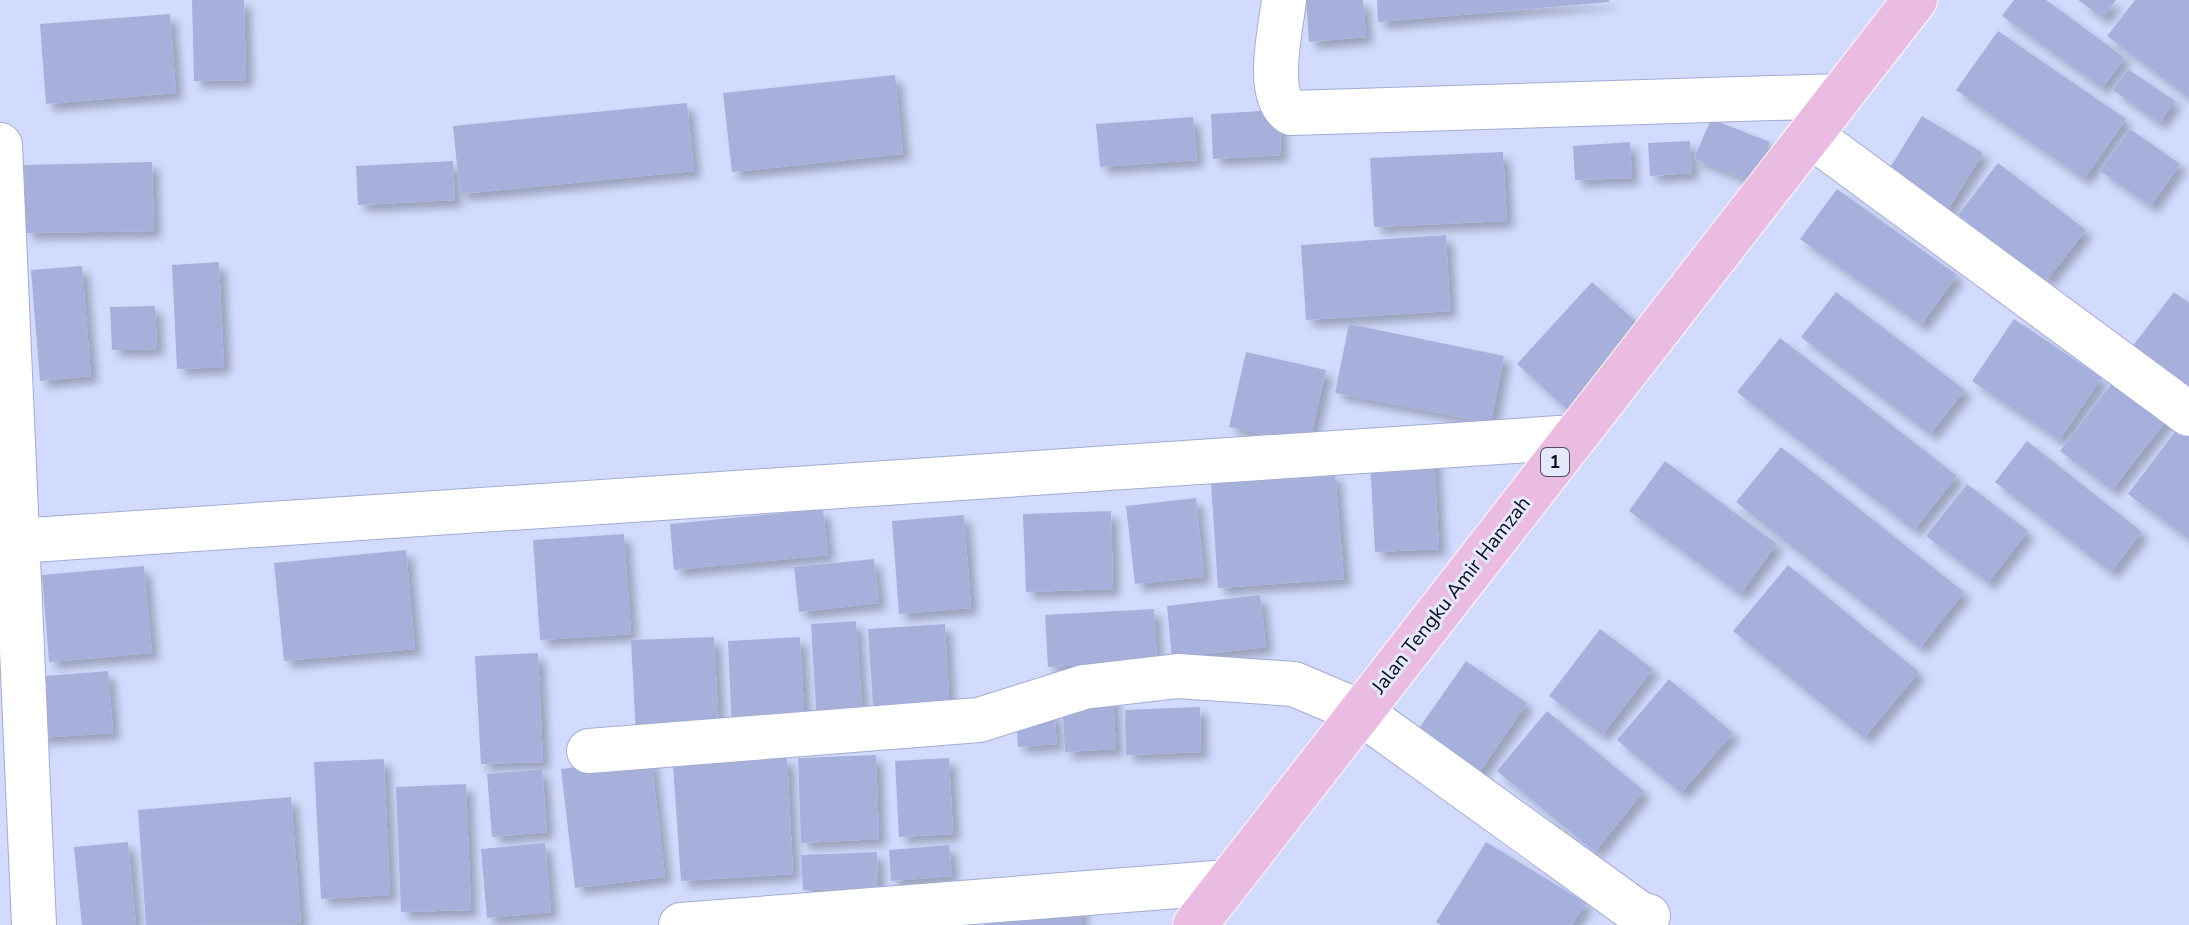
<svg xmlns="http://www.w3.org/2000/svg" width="2189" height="925" font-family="'Nunito Sans',sans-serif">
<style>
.building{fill:#a6b0db;filter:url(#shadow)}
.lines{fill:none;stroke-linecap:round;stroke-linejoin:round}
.minor-casing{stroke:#a2abd6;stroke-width:46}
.major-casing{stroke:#fff;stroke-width:46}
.minor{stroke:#fff;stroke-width:44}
.major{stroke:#ebbce2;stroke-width:44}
.labels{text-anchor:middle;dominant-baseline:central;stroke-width:6;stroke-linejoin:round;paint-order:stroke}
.shield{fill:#e4e9fb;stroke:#4b4e5e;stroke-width:2}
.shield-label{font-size:18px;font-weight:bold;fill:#090b1a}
.street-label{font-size:20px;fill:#090b1a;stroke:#e4e9fb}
</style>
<defs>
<filter id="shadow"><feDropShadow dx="7" dy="7" stdDeviation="4" flood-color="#0004"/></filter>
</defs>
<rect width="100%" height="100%" fill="#d2dbfe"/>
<path class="building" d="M 192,0 L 244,0 L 246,80 L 194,81 Z
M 1306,0 L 1363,0 L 1366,37 L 1309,42 Z
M 1377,0 L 1609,0 L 1609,2 L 1378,22 Z
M 2014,0 L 2046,0 L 2125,58 L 2102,88 L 2002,16 Z
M 2078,0 L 2116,0 L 2103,18 Z
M 2135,0 L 2189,0 L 2189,98 L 2107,36 Z
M 170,14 L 176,93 L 46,104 L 40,24 Z
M 1998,31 L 2126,119 L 2084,179 L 1956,90 Z
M 2128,69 L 2175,101 L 2159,123 L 2113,90 Z
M 895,75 L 903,154 L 732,172 L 723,93 Z
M 687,103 L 694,171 L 460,194 L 453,126 Z
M 1279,110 L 1281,155 L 1213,159 L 1211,114 Z
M 1922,116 L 1983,153 L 1947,211 L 1886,174 Z
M 1193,117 L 1197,160 L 1100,167 L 1096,124 Z
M 1711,119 L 1770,142 L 1755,182 L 1694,159 Z
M 2130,129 L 2180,164 L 2151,206 L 2100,171 Z
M 1690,141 L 1692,173 L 1650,176 L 1648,143 Z
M 1630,142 L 1632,178 L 1575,180 L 1573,146 Z
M 1503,152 L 1507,221 L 1374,227 L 1370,158 Z
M 453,161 L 455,200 L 358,205 L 356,166 Z
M 152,162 L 154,231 L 26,233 L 24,165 Z
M 1998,163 L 2086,230 L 2046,281 L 1958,215 Z
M 1837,189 L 1957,275 L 1921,325 L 1800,239 Z
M 1446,235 L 1450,311 L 1306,320 L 1301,245 Z
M 219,262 L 224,367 L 177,369 L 172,265 Z
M 82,266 L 91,376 L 40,381 L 31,270 Z
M 1592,282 L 1644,329 L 1569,411 L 1517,364 Z
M 1836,292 L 1965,390 L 1930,434 L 1801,337 Z
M 2174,292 L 2189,303 L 2189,389 L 2132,347 Z
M 155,306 L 157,349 L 112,350 L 110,307 Z
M 2014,319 L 2102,378 L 2059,440 L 1972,381 Z
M 1349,324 L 1504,356 L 1491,423 L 1335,393 Z
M 1780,338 L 1957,476 L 1914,530 L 1737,392 Z
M 1246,352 L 1326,370 L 1309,445 L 1229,427 Z
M 2120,373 L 2173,412 L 2112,490 L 2060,451 Z
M 2180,425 L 2189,432 L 2189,539 L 2128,494 Z
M 2027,441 L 2142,532 L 2111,572 L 1995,482 Z
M 1781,447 L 1964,592 L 1920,648 L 1736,502 Z
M 1434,455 L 1439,549 L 1375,552 L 1370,459 Z
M 1665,461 L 1777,544 L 1740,594 L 1629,511 Z
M 1335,473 L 1344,579 L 1218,588 L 1211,483 Z
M 1967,484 L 2028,531 L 1988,583 L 1926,536 Z
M 1196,498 L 1204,577 L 1135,584 L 1126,506 Z
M 823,509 L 828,555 L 674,570 L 670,524 Z
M 1111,511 L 1113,589 L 1026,592 L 1023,514 Z
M 964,515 L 971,608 L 899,614 L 892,521 Z
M 624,534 L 631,634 L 540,640 L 533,540 Z
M 406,550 L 415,649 L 284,661 L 274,563 Z
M 874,559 L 879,603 L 799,612 L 794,567 Z
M 1788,565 L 1919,672 L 1864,738 L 1733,631 Z
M 144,566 L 152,653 L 49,662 L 42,575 Z
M 1260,595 L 1266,647 L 1172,658 L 1167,606 Z
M 1154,609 L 1157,661 L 1048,667 L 1045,615 Z
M 856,621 L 863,722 L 817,725 L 811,624 Z
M 945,624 L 950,717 L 874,721 L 868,629 Z
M 1600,629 L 1653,669 L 1602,735 L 1549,696 Z
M 714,637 L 719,731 L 636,735 L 631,640 Z
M 800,637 L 805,727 L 732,731 L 728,641 Z
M 538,653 L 543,762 L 481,764 L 475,656 Z
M 1466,661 L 1527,703 L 1476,777 L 1415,734 Z
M 108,671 L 113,733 L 38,738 L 33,677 Z
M 1669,679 L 1733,733 L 1681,793 L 1617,740 Z
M 1113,695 L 1116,749 L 1065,752 L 1062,699 Z
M 1200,707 L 1201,752 L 1126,755 L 1125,710 Z
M 1054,711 L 1057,744 L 1018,747 L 1016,714 Z
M 1547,711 L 1644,791 L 1595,852 L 1497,771 Z
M 876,755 L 879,839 L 801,843 L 798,758 Z
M 787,757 L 793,874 L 681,881 L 673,765 Z
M 651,758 L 665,877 L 575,888 L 561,769 Z
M 949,758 L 953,834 L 899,837 L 895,761 Z
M 384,759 L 390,895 L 321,899 L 314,762 Z
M 542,769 L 547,832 L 492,837 L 487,774 Z
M 466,784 L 471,910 L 401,912 L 396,787 Z
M 291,797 L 301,924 L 146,925 L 138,810 Z
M 128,842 L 136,925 L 82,925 L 74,847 Z
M 1486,842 L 1586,903 L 1572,925 L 1441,925 L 1436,922 Z
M 545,843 L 551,912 L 487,918 L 481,849 Z
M 949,845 L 952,876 L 891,881 L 889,850 Z
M 877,852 L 878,888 L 803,890 L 801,855 Z
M 1080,898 L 1082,925 L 984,925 L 983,905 Z"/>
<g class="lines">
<defs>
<path id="minor" d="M 1284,0 C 1281,29 1264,95 1291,113 L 1840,96
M 1810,135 L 2189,414
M 0,145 L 34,925
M 17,541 L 1574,437
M 589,751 L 979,720 L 1084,687 L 1178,676 L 1294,684 L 1360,712 L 1640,914 L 1648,916
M 681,925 L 1228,882"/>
<path id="major" d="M 1195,925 L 1915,0"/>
</defs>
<use href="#minor" class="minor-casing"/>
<use href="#major" class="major-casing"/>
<use href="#minor" class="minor"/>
<use href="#major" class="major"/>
</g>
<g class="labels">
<rect class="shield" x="1541" y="448" width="28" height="28" rx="6"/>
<g class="shield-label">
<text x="1555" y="462">1</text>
</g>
<g class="street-label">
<text transform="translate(1451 595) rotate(-52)">Jalan Tengku Amir Hamzah</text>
</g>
</g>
</svg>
